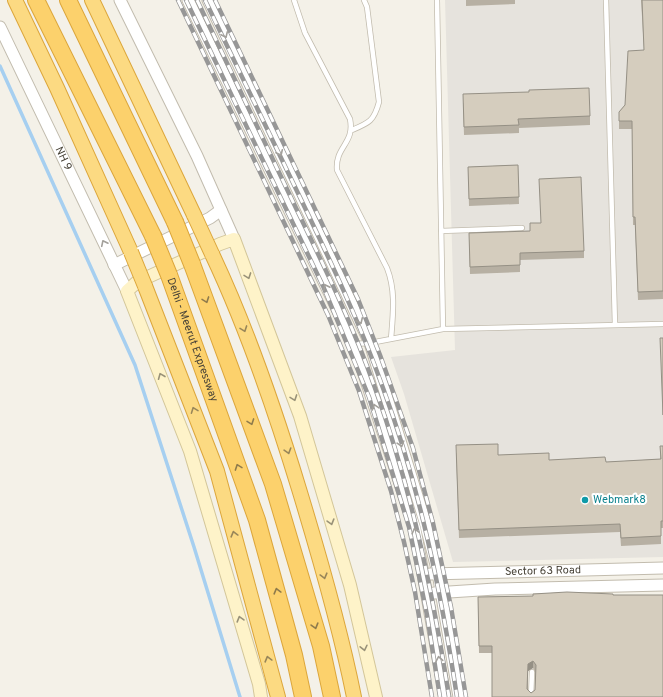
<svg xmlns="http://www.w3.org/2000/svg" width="663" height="697" font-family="Overpass,sans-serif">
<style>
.industrial{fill:#e6e3dd}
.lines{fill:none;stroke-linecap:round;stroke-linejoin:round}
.stream{stroke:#a6cff0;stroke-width:3.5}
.service-casing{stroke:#c2bcae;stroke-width:6}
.tertiary-casing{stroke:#c2bcae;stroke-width:13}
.secondary-casing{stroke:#d3c699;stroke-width:14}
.trunk-casing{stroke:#dca63b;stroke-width:16}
.motorway-casing{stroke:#dca63b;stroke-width:18}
.service{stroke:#fff;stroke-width:4.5}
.tertiary{stroke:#fff;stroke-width:11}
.secondary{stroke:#fef3c9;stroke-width:12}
.trunk{stroke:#fcda82;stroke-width:14}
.motorway{stroke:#fcd16c;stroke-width:16}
.rail-casing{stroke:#979797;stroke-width:4.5}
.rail{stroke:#fff;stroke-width:3;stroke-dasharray:9;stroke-linecap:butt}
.trunk-bridge-casing{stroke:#dca63b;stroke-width:16;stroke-linecap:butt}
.motorway-bridge-casing{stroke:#dca63b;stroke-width:18;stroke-linecap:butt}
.trunk-bridge{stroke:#fcda82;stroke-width:14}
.motorway-bridge{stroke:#fcd16c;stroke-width:16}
.wall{fill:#b7b0a3;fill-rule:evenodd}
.shaded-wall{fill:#959085}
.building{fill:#d5cdbe;stroke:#959085;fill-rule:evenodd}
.oneway{stroke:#a3a09b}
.oneway2{stroke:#999279}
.oneway3{stroke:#8f7b4c}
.oneway4{stroke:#988659}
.culture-dot{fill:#0f9aa8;stroke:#fff;stroke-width:1.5}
.labels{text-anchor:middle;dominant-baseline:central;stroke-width:4;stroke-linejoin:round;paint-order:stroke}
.street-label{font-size:11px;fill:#474237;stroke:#fff}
.culture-label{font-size:11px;fill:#0d838f;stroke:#fff;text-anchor:start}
</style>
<rect width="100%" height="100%" fill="#f4f1e8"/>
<path class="industrial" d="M 445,0 L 663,0 L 663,557 L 453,562 L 404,394 L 391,357 L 455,350 Z"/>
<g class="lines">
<path class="stream" d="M 0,66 L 135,365 L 194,547 L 240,697"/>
<defs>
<path id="service" d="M 294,0 L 305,33 L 350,119 C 355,144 335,146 337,170 L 387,268 C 396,291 393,314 391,339
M 437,0 L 443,329
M 606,0 L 615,325
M 352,130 C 369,123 374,121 379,102 L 367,7 L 364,0
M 441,231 L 522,228
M 354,344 L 370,343 L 443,329 L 663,324
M 531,697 L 532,672"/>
<g id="tertiary">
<path d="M 120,0 L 197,156 L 234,239"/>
<path d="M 188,0 L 354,344 L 415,529 L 445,697"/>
<path d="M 208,0 L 370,343 L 425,522 L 438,573 L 459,697"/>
<path id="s1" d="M 0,27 L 127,291"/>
<path d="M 114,265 L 210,218 L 221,210"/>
<path id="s2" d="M 430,574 L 663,568"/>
<path d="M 434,593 L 495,589 L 663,585"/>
</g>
<path id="secondary" d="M 261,697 L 259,684 L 190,451 L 127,291 L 137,282 L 220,244 L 234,239 L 300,416 L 350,585 L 376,697"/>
<path id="trunk" d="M 15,0 L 57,88 L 131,252
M 92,0 L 194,215
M 212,254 C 248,330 275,410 299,489 C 320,558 340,627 354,697
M 145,286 L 217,471 L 278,697"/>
<g id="motorway">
<path d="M 36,0 L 153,236"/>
<path d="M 68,0 L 175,222"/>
<path d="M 192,264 L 273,484 L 321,646 L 332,697"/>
<path id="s3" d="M 169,275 L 257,520 L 294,655 L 303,697"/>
</g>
</defs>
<use href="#service" class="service-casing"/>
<use href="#tertiary" class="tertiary-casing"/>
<use href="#secondary" class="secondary-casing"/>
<use href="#trunk" class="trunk-casing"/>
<use href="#motorway" class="motorway-casing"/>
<use href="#service" class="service"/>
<use href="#tertiary" class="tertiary"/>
<use href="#secondary" class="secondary"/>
<use href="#trunk" class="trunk"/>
<use href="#motorway" class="motorway"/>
<defs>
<path id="rail" d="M 178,0 L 328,315 L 359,391 L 391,491 L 404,542 L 415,592 L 432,697
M 186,0 L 323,286 L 369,397 L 409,527 L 427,615 L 440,697
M 197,0 C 230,69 262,137 295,206 C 324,266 353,325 375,388 C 412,491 432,589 449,697
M 205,0 C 235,63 266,126 296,189 C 327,254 359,320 383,388 C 420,488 441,592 457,697
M 215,0 L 358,299 L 380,355 L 413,448 L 433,523 L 451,607 L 466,697"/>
</defs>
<use href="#rail" class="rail-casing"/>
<use href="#rail" class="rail"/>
<defs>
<path id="trunk-bridge" d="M 194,215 L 212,254
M 131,252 L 145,286"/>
<path id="motorway-bridge" d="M 175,222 L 192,264
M 153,236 L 169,275"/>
</defs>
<use href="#trunk-bridge" class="trunk-bridge-casing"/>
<use href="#motorway-bridge" class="motorway-bridge-casing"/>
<use href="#trunk-bridge" class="trunk-bridge"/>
<use href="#motorway-bridge" class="motorway-bridge"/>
</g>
<path class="wall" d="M 466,0 L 515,0 L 515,4 L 466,6 Z
M 641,0 L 663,0 L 663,299 L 638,300 L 635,225 L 633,225 L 632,129 L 619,129 L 619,112 L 625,105 L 644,50 Z
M 463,103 L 590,116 L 590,125 L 519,128 L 519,133 L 464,135 Z
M 518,165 L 519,204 L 469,206 L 468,167 Z
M 530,231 L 584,251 L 584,258 L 520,260 L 520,272 L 470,274 L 469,240 Z
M 660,446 L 663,446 L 663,528 L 661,528 L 661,544 L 621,546 L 620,532 L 459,538 L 456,453 L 498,455 L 549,460 L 606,462 L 660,459 Z
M 613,595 L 663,697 L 492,697 L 492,653 L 479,653 L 478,597 ZM 533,668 L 535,672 L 535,690 L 531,693 L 528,690 L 528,671 Z"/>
<path class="shaded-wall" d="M 533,661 L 533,668 L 528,671 L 527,697 L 528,664 Z"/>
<path class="building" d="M 642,0 L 663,0 L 663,291 L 638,292 L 635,217 L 633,217 L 632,121 L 619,121 L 619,112 L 625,105 L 628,51 L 644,50 Z
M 589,88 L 590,116 L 518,119 L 519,125 L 464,127 L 463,94 L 529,92 L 529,90 Z
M 518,165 L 519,197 L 469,199 L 468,167 Z
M 581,177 L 584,251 L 520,253 L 520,265 L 470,267 L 469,233 L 530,231 L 530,223 L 541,223 L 539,179 Z
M 660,338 L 663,338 L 663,415 Z
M 498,444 L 498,455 L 549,453 L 549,460 L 605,457 L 606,462 L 661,459 L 660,446 L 663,446 L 663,521 L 661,521 L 661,536 L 621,538 L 620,524 L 459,530 L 456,445 Z
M 567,592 L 613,594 L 613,595 L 663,595 L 663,697 L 492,697 L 492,646 L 479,646 L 478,597 L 533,596 L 533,594 ZM 533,661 L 536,665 L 535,690 L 531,693 L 527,689 L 528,664 Z"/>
<defs><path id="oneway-chevron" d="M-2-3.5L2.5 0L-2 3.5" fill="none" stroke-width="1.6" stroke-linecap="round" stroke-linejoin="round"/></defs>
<g class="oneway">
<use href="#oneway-chevron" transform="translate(225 35) rotate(65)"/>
<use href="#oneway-chevron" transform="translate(280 153) rotate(65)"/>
<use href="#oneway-chevron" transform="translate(104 243) rotate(-116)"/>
<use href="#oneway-chevron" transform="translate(326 287) rotate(-116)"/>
<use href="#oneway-chevron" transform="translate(360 321) rotate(65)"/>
<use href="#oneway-chevron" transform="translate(375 407) rotate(-108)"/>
<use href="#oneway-chevron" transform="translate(401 444) rotate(73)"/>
<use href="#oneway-chevron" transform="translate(415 531) rotate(-104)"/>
<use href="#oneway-chevron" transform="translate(439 659) rotate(-100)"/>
</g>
<g class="oneway2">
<use href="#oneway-chevron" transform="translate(248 276) rotate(70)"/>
<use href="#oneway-chevron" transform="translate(161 376) rotate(-112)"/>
<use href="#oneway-chevron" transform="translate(294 398) rotate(70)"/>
<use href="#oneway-chevron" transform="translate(331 522) rotate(74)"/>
<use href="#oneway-chevron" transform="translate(240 619) rotate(-106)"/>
<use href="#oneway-chevron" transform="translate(364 648) rotate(77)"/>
</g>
<g class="oneway3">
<use href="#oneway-chevron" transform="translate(206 300) rotate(70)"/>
<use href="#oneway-chevron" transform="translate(251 422) rotate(70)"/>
<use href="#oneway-chevron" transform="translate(238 467) rotate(-110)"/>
<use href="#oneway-chevron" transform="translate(277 591) rotate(-105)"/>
<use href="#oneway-chevron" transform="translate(315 626) rotate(74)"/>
</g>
<g class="oneway4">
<use href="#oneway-chevron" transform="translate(244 329) rotate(70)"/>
<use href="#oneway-chevron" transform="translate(194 410) rotate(-111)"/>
<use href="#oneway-chevron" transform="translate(288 451) rotate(73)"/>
<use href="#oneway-chevron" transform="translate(234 534) rotate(-105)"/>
<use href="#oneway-chevron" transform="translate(324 576) rotate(75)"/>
<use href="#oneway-chevron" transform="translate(268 659) rotate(-105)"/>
</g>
<circle class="culture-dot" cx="585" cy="500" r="4"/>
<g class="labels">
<g class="street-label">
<text stroke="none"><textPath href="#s1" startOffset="146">NH 9</textPath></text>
<text stroke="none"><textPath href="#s3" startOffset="69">Delhi - Meerut Expressway</textPath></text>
<text stroke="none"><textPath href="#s2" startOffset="113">Sector 63 Road</textPath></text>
</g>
<g class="culture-label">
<text x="593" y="500">Webmark8</text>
</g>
</g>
</svg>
